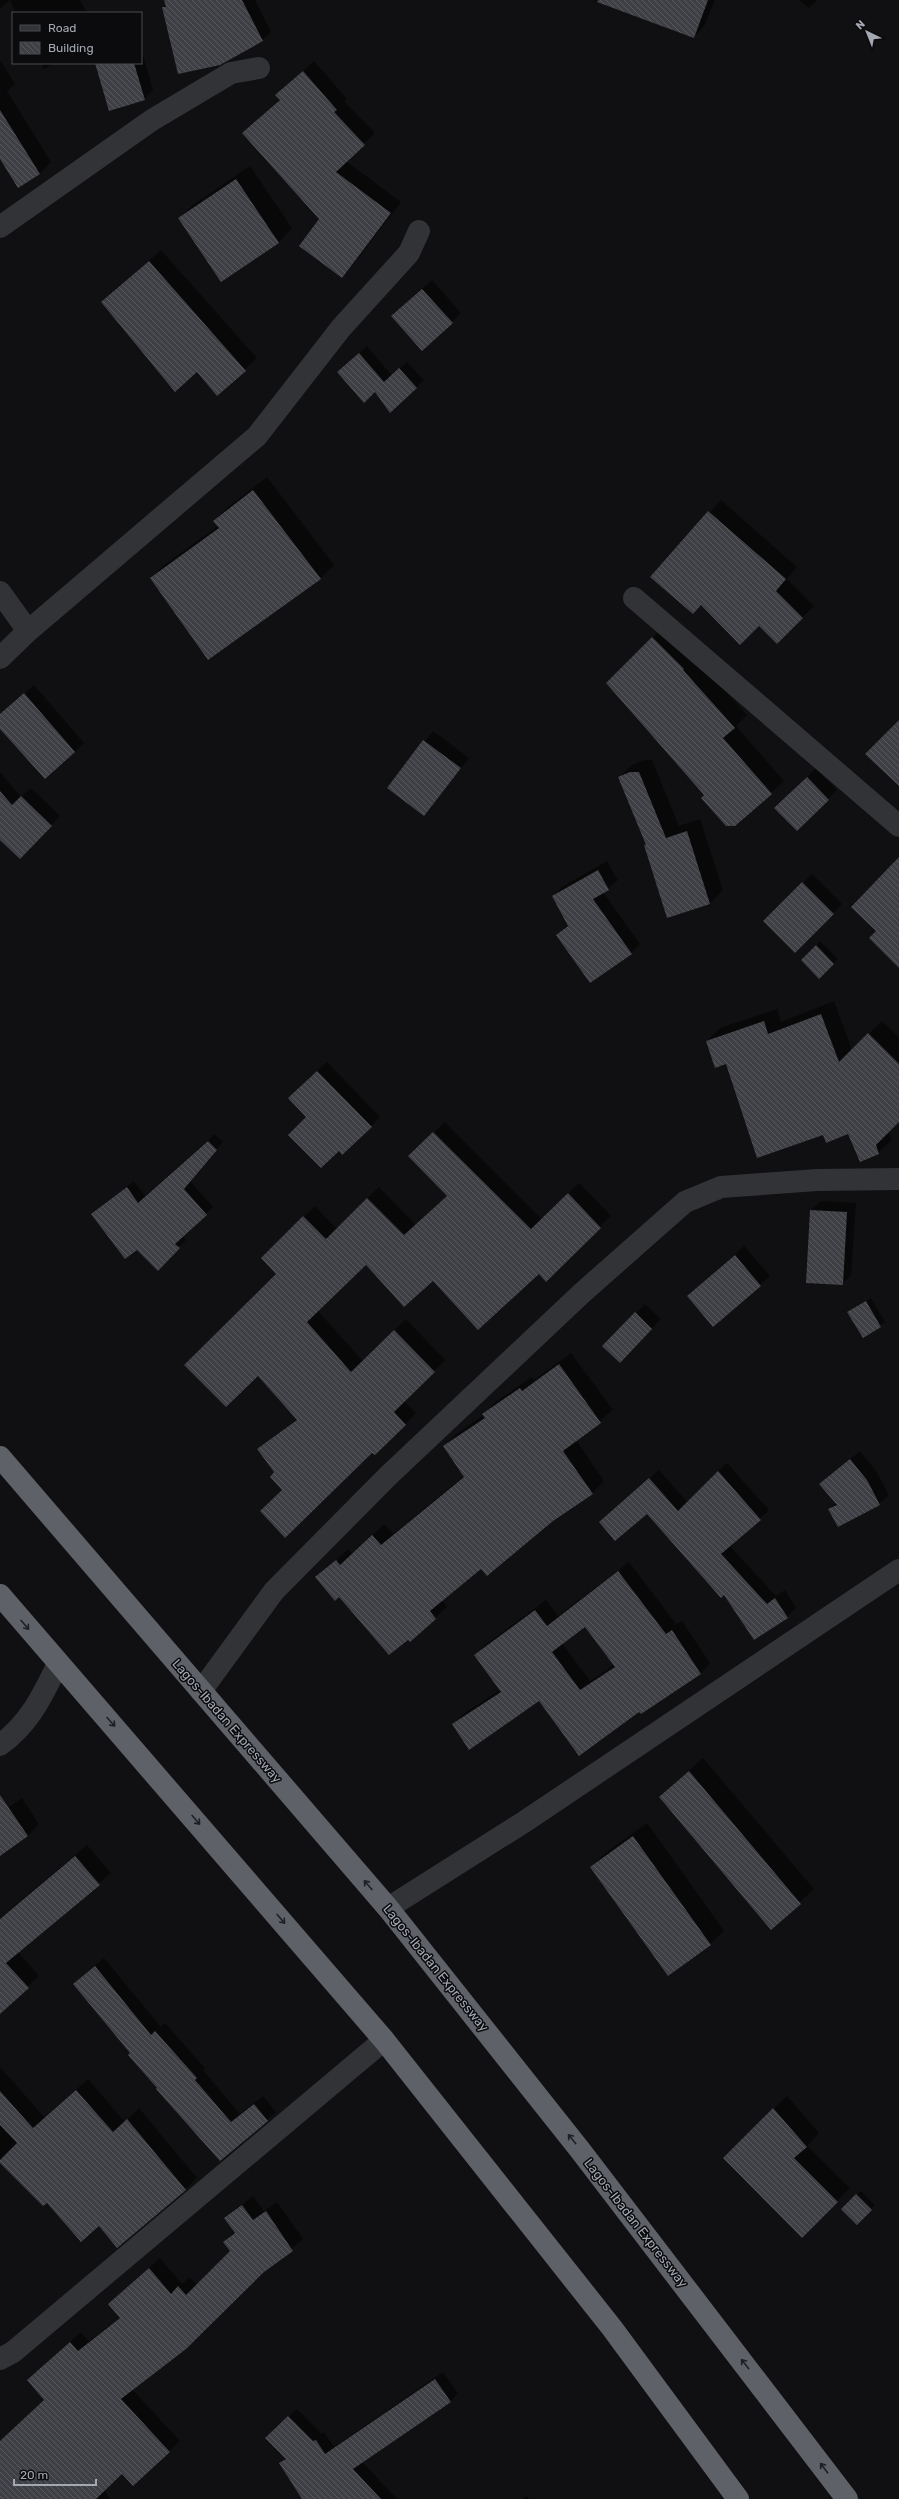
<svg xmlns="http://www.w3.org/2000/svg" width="899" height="2499" font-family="Rubik,sans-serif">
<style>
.shadow{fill:#0007;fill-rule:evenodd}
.building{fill:url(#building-back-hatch);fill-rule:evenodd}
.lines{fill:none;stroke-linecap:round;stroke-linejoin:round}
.minor{stroke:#323336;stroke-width:22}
.motorway{stroke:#5e6167;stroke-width:22}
.oneway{stroke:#202024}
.labels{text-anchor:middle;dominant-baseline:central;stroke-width:3;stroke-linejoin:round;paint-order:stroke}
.street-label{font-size:13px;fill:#a3a8b1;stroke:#0b0b0d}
</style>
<defs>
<pattern id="building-back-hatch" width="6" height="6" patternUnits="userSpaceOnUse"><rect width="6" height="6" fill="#3f4045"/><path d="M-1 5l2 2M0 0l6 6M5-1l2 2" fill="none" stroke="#58595d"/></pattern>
</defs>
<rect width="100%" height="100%" fill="#101012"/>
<path class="shadow" d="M 0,0 L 80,0 L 87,13 L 16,13 L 10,0 L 0,9 Z
M 165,0 L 255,0 L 271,32 L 262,40 L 163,8 L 166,5 Z
M 594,0 L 715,0 L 705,25 L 694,37 Z
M 799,0 L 817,0 L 809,8 Z
M 141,48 L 153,90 L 144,99 L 96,63 L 141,63 Z
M 0,60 L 15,84 L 7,91 L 51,162 L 40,173 L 0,158 Z
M 314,61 L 347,99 L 344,101 L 375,133 L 346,161 L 401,202 L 352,266 L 342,277 L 320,219 L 243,133 L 280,99 L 277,95 Z
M 41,63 L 55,63 L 44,69 Z
M 250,166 L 292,228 L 279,242 L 221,281 L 179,218 L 193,205 Z
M 161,250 L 257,358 L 217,394 L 197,371 L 114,291 Z
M 432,280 L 461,313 L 452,322 L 401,307 Z
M 367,346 L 392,376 L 407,362 L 424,380 L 391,412 L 375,391 L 346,365 Z
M 267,477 L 334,565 L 321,578 L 208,658 L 151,578 L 164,565 L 218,526 L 214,521 L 228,507 Z
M 721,500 L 797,567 L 787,579 L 814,606 L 777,643 L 759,624 L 702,604 L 652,577 Z
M 665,625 L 747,715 L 736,726 L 784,781 L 735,826 L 607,683 Z
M 34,685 L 84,743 L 75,752 L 0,727 L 0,715 Z
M 433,731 L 469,758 L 424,815 L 388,788 Z
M 644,760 L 652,760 L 679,826 L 700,819 L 723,890 L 710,903 L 668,916 L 645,846 L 646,844 L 619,778 L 632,765 Z
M 816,768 L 837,790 L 797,830 L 776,808 Z
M 0,772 L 21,797 L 31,788 L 60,816 L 20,858 L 0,839 Z
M 607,861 L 618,880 L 603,892 L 640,944 L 631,953 L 557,935 L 568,924 L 553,896 L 562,887 Z
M 812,874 L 842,904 L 795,951 L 765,921 Z
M 820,941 L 838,959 L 819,977 L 802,960 Z
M 834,1001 L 852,1050 L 882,1021 L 899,1038 L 899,1121 L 888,1131 L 892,1140 L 878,1153 L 849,1133 L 824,1134 L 727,1063 L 707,1041 L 720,1028 L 777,1009 L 781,1022 Z
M 327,1062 L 380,1117 L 371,1126 L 308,1117 L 298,1089 Z
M 445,1122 L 542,1219 L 579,1183 L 611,1216 L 546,1280 L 539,1272 L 433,1280 L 366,1263 L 317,1310 L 363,1361 L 406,1319 L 445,1360 L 404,1401 L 416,1413 L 375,1454 L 372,1452 L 283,1490 L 276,1473 L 259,1449 L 297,1419 L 278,1274 L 262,1258 L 315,1206 L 337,1229 L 379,1187 L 416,1225 L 448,1196 L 421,1145 Z
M 215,1134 L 223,1142 L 190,1181 L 213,1207 L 182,1236 L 186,1240 L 158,1269 L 137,1249 L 93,1214 L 134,1181 L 145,1196 Z
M 821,1201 L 856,1203 L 851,1275 L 842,1284 L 807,1282 L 811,1210 Z
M 744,1246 L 770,1276 L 713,1326 L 688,1296 Z
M 871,1298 L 885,1322 L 863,1336 L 849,1313 Z
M 645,1304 L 661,1319 L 620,1361 L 603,1346 Z
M 571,1353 L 613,1410 L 576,1440 L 604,1481 L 592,1493 L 481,1567 L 442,1600 L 447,1607 L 435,1618 L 339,1596 L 317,1578 L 348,1549 L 353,1554 L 384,1524 L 393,1534 L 464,1476 L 444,1446 L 456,1434 L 484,1415 L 495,1402 L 532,1377 L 534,1380 Z
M 860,1451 L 876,1471 L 889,1495 L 879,1504 L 830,1509 L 836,1503 L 821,1484 Z
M 727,1463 L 769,1510 L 730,1546 L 776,1596 L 785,1590 L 796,1608 L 787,1617 L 724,1593 L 647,1512 L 600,1522 L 659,1470 L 687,1502 Z
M 629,1562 L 676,1624 L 682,1621 L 710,1663 L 700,1674 L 639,1710 L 539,1700 L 453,1724 L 463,1714 L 500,1690 L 475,1656 L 485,1645 L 546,1600 L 558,1616 ZM 585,1626 L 614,1665 L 590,1681 L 562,1643 Z
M 703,1758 L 814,1889 L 771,1928 L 660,1797 Z
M 22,1798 L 39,1824 L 28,1836 L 0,1855 L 0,1813 Z
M 647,1823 L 724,1931 L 710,1944 L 591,1867 L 604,1854 Z
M 87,1845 L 111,1873 L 18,1952 L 39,1976 L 0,2012 L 0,1918 Z
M 104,1958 L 161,2027 L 165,2023 L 205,2068 L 203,2070 L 240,2114 L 263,2096 L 276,2112 L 220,2160 L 74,1984 Z
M 0,2067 L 45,2118 L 88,2079 L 125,2122 L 139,2108 L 197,2178 L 185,2189 L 99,2225 L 47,2201 L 0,2162 Z
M 787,2096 L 819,2133 L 807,2146 L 850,2188 L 802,2236 L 724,2158 Z
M 861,2191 L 875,2205 L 857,2224 L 842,2209 Z
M 253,2196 L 264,2211 L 277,2202 L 303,2239 L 263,2271 L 132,2389 L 180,2441 L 169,2451 L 122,2473 L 104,2490 L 110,2499 L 0,2499 L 0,2447 L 45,2400 L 28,2380 L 81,2332 L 89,2341 L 121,2317 L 109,2304 L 160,2258 L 182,2284 L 189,2277 L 198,2285 L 231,2252 L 224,2242 L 235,2231 L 225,2218 Z
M 443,2372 L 458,2393 L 450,2402 L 362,2462 L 397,2499 L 304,2499 L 281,2463 L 286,2458 L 267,2438 L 297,2409 L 322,2434 L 324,2432 L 334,2447 Z
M 526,2496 L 530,2499 L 523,2499 Z"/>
<path class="building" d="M 164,0 L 242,0 L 263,41 L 220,65 L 178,74 L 162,7 L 166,7 Z
M 598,0 L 708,0 L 694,38 L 597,2 Z
M 95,63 L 134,63 L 145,100 L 109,111 Z
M 303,71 L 337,110 L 334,112 L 365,145 L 336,172 L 391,213 L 342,278 L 299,246 L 319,219 L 242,133 L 280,100 L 275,95 Z
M 0,110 L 40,174 L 18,188 L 0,159 Z
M 236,179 L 279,243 L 221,282 L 178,218 Z
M 149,261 L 246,371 L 217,396 L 197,372 L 175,392 L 101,302 Z
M 422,289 L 453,323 L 422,351 L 391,316 Z
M 359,353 L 384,382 L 399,368 L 417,388 L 390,413 L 375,392 L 364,403 L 337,372 Z
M 253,490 L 321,579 L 208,660 L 150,578 L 219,528 L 213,521 Z
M 708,511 L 786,579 L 776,591 L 803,618 L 777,644 L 759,626 L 740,645 L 701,605 L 693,614 L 650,577 Z
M 652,637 L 684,669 L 683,670 L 735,728 L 723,738 L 772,794 L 735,826 L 726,826 L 701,798 L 704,795 L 606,683 Z
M 24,693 L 75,752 L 45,779 L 0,729 L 0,714 Z
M 899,720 L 899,786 L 865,754 Z
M 423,740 L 461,768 L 424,816 L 387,788 Z
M 630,772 L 639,772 L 666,838 L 687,831 L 710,904 L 667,918 L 644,845 L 646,845 L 618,777 Z
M 807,777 L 829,800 L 797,831 L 774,808 Z
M 0,791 L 12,805 L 21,796 L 52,826 L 20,859 L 0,840 Z
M 899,857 L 899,968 L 869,938 L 876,931 L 851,907 Z
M 598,870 L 609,890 L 593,899 L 632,954 L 590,983 L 556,935 L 568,926 L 552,896 Z
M 802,882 L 834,914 L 795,953 L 763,921 Z
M 816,945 L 834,964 L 819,979 L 801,960 Z
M 821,1014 L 839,1062 L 868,1033 L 899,1064 L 899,1122 L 876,1145 L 879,1154 L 860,1162 L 848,1134 L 826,1143 L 823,1135 L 757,1158 L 726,1064 L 715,1068 L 706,1041 L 764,1021 L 768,1034 Z
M 317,1071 L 372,1127 L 342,1155 L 339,1151 L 321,1168 L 288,1135 L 306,1117 L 288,1098 Z
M 433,1132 L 531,1229 L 568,1193 L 601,1228 L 546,1282 L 539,1274 L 478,1330 L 433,1281 L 404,1307 L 366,1265 L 307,1322 L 351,1372 L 394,1330 L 435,1372 L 394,1412 L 406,1425 L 375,1455 L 372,1453 L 285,1538 L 260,1511 L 282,1490 L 270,1477 L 274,1472 L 257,1449 L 297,1420 L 258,1376 L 226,1407 L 184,1365 L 276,1274 L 261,1258 L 303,1216 L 326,1239 L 367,1198 L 404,1235 L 447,1196 L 408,1156 Z
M 208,1141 L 217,1150 L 184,1189 L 207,1215 L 175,1244 L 180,1248 L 158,1271 L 137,1250 L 125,1259 L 91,1214 L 127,1187 L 138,1203 Z
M 810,1210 L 847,1212 L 843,1285 L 806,1283 Z
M 735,1255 L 761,1286 L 713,1327 L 687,1296 Z
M 866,1301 L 881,1327 L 863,1338 L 847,1312 Z
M 635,1312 L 652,1329 L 620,1363 L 602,1346 Z
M 559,1364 L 601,1423 L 563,1451 L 593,1494 L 553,1521 L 487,1576 L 481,1569 L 430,1611 L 436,1619 L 410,1642 L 408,1640 L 389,1655 L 339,1597 L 335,1601 L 315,1577 L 336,1560 L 340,1565 L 372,1535 L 381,1545 L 464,1477 L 443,1446 L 485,1418 L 482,1414 L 520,1388 L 522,1391 Z
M 850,1459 L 867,1480 L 880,1505 L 838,1527 L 828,1509 L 837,1505 L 819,1484 Z
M 718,1471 L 761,1520 L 721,1554 L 767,1604 L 775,1598 L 788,1618 L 754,1640 L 724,1595 L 721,1598 L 647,1514 L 615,1541 L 599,1522 L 649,1478 L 678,1511 Z
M 618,1571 L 666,1634 L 672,1630 L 701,1674 L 641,1714 L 639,1712 L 579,1756 L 539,1701 L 469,1750 L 452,1724 L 501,1692 L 474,1655 L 535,1610 L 547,1626 ZM 585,1627 L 615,1667 L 580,1690 L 552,1652 Z
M 689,1771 L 801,1904 L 771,1930 L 659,1797 Z
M 0,1795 L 28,1836 L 0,1856 Z
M 633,1836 L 711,1945 L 668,1976 L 590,1867 Z
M 75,1856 L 100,1885 L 6,1963 L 29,1988 L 0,2014 L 0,1919 Z
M 95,1966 L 151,2035 L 155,2031 L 197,2078 L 195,2080 L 231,2122 L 254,2104 L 268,2121 L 220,2161 L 156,2089 L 157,2088 L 128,2055 L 130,2053 L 73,1984 Z
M 76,2090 L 113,2132 L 127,2119 L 186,2190 L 117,2248 L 99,2226 L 81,2242 L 47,2203 L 43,2206 L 0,2163 L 0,2160 L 17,2143 L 0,2125 L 0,2091 L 33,2128 Z
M 773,2108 L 807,2147 L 794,2158 L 838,2202 L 802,2238 L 723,2158 Z
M 856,2194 L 872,2210 L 857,2225 L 841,2209 Z
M 242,2205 L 253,2220 L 266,2211 L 293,2251 L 264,2272 L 186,2349 L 121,2399 L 170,2452 L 133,2486 L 122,2474 L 96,2499 L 0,2499 L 0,2441 L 44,2400 L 27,2380 L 70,2342 L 78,2351 L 120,2318 L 108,2304 L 149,2268 L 171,2294 L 178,2286 L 186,2295 L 230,2251 L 223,2242 L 235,2233 L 224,2218 Z
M 435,2379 L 451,2402 L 353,2469 L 381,2499 L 302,2499 L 279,2463 L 286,2459 L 265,2438 L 288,2416 L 313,2441 L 316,2440 L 325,2454 Z"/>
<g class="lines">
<path class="minor" d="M 0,227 L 152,120 L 231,73 L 259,68
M 0,592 L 28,631
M 634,598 L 899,826
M 0,658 L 28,631 L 257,436 L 341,328 L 409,253 L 419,231
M 201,1691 L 274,1591 L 388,1476 L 582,1293 L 685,1202 L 721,1187 L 817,1180 L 899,1179
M 0,1745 C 30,1723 42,1696 58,1664
M 388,1908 L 524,1822 L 899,1570
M 0,2359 L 13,2352 L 384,2040"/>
<path class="motorway" d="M 0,1457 L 388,1908 L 580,2150 L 847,2499
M 0,1595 L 384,2040 L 612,2328 L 738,2499"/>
</g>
<defs><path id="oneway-shaft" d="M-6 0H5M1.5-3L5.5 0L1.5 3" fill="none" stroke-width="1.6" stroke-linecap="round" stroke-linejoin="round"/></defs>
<g class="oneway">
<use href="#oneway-shaft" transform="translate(25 1625) rotate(50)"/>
<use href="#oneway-shaft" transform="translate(111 1722) rotate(48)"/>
<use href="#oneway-shaft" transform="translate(196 1820) rotate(49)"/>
<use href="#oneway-shaft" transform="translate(368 1885) rotate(-131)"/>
<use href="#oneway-shaft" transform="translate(281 1919) rotate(50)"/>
<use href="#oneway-shaft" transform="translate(572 2139) rotate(-129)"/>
<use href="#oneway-shaft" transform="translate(745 2364) rotate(-128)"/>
<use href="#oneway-shaft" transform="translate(824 2468) rotate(-127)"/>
</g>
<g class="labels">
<g class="street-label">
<text transform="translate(227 1721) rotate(49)">Lagos-Ibadan Expressway</text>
<text transform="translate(436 1968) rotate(51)">Lagos-Ibadan Expressway</text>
<text transform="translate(636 2223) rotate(52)">Lagos-Ibadan Expressway</text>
</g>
</g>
<rect x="12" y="12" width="130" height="52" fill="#0b0b0d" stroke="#484a4f"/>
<rect x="20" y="25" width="20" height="6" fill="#323336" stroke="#484a4f"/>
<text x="48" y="32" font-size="12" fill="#a3a8b1">Road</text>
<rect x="20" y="42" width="20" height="12" fill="url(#building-back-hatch)" stroke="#484a4f"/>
<text x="48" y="52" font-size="12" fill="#a3a8b1">Building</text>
<g transform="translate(867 32) rotate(317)" stroke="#0b0b0d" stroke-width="3" paint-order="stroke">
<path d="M0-3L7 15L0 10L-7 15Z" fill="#a3a8b1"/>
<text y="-6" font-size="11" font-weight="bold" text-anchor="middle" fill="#a3a8b1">N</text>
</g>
<path d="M14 2479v6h82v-6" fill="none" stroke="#a3a8b1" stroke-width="2"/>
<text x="20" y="2479" font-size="12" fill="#a3a8b1" stroke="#0b0b0d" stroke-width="3" paint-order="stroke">20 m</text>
</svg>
